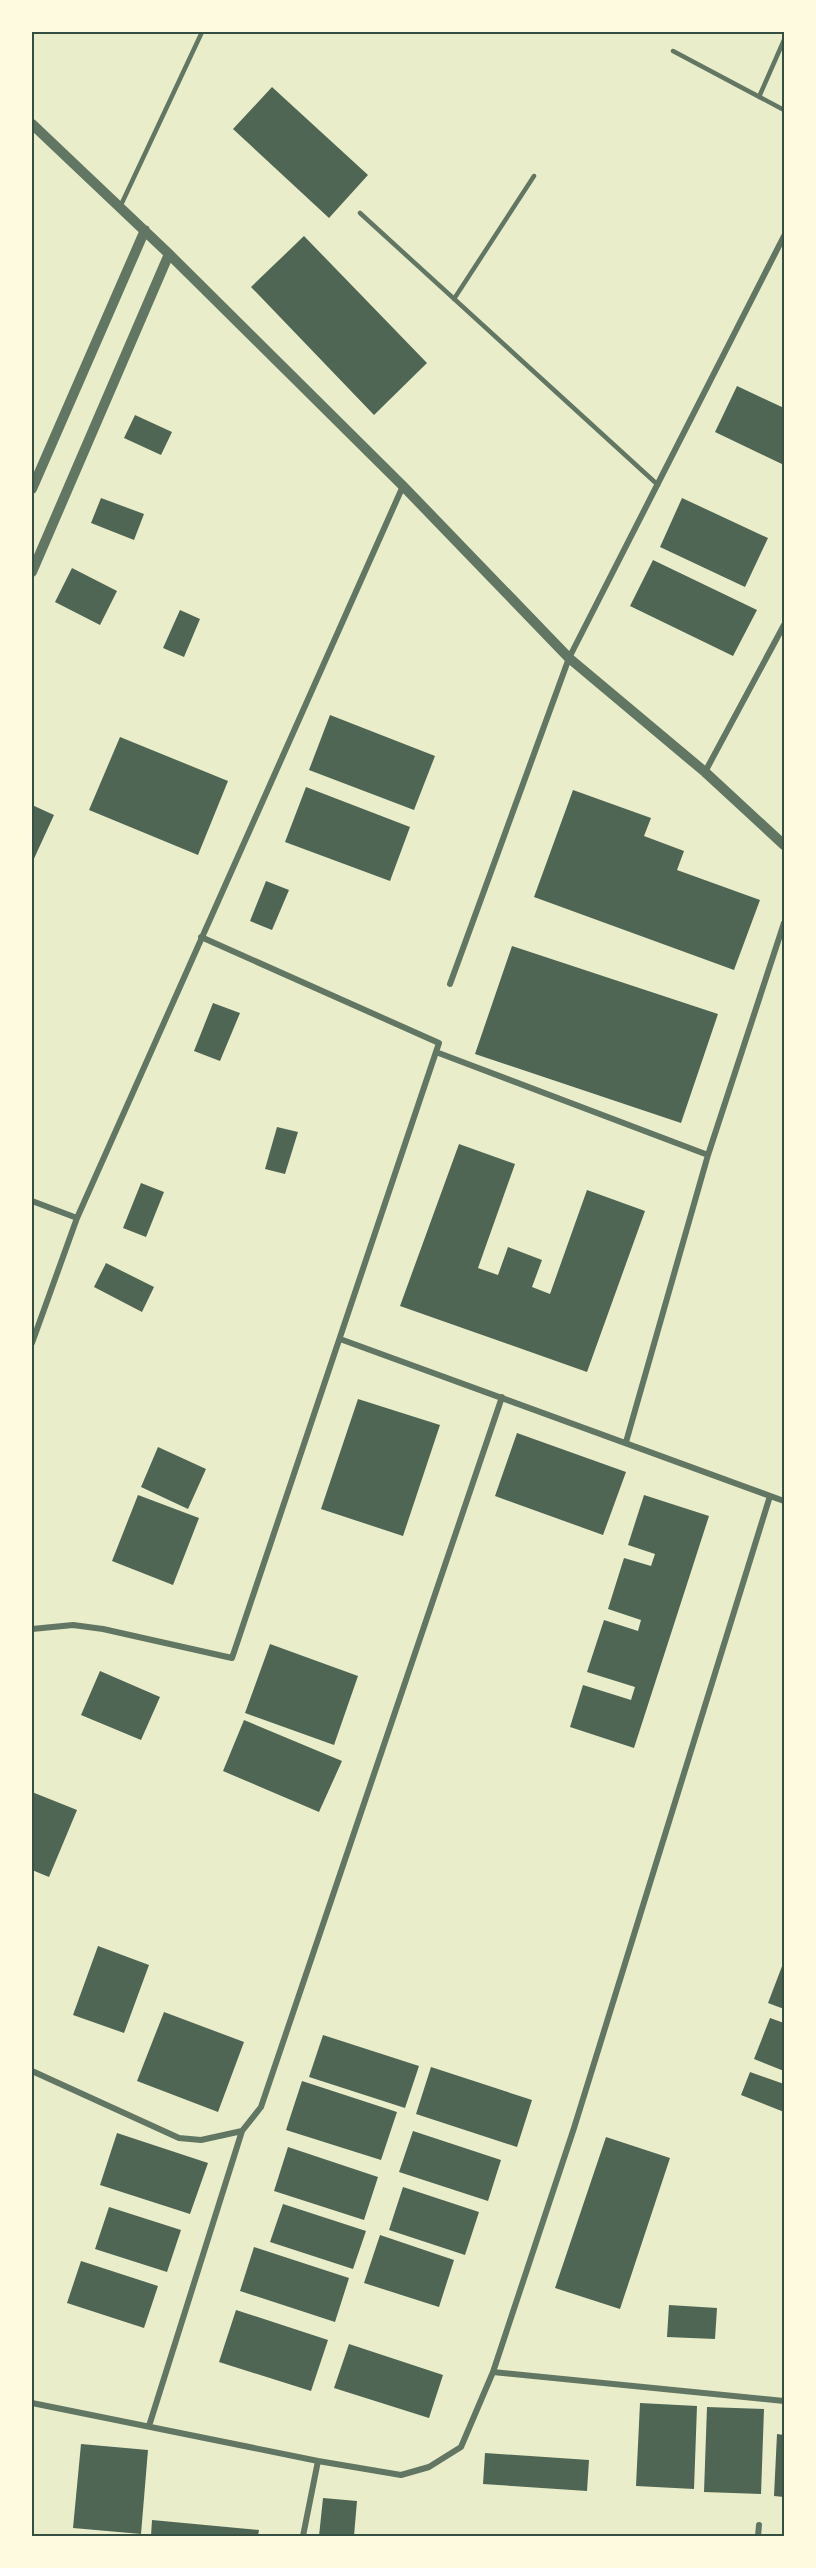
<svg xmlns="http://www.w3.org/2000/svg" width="816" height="2568" font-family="'Noto Serif',serif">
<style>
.building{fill:#4f6655}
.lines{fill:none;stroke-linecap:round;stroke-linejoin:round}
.service{stroke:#617663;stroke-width:4.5}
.minor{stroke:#617663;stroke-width:6}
.tertiary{stroke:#617663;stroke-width:10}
.neatline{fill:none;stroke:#344e41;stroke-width:2}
</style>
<rect width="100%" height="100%" fill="#e9edc9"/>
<path class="building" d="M 272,87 L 368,175 L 329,218 L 233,129 Z
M 304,236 L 427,363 L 374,415 L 251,287 Z
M 737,386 L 784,408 L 784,465 L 715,432 Z
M 135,415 L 172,432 L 161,455 L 124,438 Z
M 101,498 L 144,514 L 134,540 L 91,523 Z
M 682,498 L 768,538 L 745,587 L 660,547 Z
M 653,560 L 757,610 L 733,656 L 630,606 Z
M 72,568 L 117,591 L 100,625 L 55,602 Z
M 180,610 L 200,619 L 184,657 L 163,648 Z
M 330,715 L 435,756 L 414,810 L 309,770 Z
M 120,737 L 228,781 L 198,855 L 89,810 Z
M 306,787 L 410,827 L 390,881 L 285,842 Z
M 573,790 L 651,818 L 644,836 L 684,851 L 677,870 L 760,900 L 734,970 L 534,897 Z
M 32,805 L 54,815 L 32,863 Z
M 266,881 L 289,890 L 272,930 L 250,921 Z
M 512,946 L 718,1014 L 681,1123 L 475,1054 Z
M 213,1003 L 240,1013 L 220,1061 L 194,1051 Z
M 277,1127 L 298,1132 L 285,1174 L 265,1169 Z
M 459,1144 L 515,1164 L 478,1268 L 498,1275 L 508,1247 L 542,1260 L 532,1287 L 550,1294 L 587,1190 L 645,1211 L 587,1372 L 400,1306 Z
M 141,1183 L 164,1192 L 146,1237 L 123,1228 Z
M 106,1263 L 154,1287 L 142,1312 L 94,1287 Z
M 358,1399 L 440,1425 L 403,1536 L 321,1509 Z
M 517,1433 L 626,1472 L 603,1535 L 495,1496 Z
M 158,1447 L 206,1469 L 188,1509 L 141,1487 Z
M 138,1495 L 199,1518 L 173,1585 L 112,1561 Z
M 644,1495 L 709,1516 L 634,1748 L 570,1727 L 583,1685 L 631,1700 L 635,1687 L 587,1672 L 604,1620 L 638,1631 L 641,1620 L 608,1609 L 624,1558 L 651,1566 L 655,1554 L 628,1545 Z
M 270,1644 L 358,1676 L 334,1745 L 245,1713 Z
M 100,1671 L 160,1697 L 141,1740 L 81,1715 Z
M 244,1720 L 342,1761 L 319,1812 L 223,1771 Z
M 32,1792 L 77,1810 L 49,1877 L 32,1870 Z
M 98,1946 L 149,1965 L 124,2033 L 73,2015 Z
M 784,1961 L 784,2009 L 768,2003 Z
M 164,2012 L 244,2042 L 218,2112 L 137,2081 Z
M 770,2018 L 784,2023 L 784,2071 L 754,2059 Z
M 323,2035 L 419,2066 L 405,2108 L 309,2077 Z
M 431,2067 L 532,2100 L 517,2147 L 416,2114 Z
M 750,2072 L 784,2084 L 784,2112 L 741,2095 Z
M 302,2081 L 397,2112 L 381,2160 L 286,2130 Z
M 413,2131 L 501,2160 L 488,2201 L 399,2172 Z
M 117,2133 L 208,2163 L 190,2214 L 100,2185 Z
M 606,2137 L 670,2158 L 620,2309 L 555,2288 Z
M 288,2147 L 378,2177 L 364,2220 L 274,2191 Z
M 403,2187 L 479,2212 L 465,2255 L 389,2230 Z
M 283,2204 L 366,2231 L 353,2269 L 270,2242 Z
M 109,2207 L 181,2230 L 167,2272 L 95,2249 Z
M 380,2235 L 454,2260 L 439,2307 L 364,2283 Z
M 254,2247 L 349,2278 L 335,2322 L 240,2291 Z
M 81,2261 L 158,2286 L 144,2328 L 67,2303 Z
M 669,2305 L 717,2308 L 715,2339 L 667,2337 Z
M 236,2310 L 328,2340 L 311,2391 L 219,2362 Z
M 349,2344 L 443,2375 L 429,2418 L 334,2388 Z
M 640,2403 L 697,2406 L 694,2489 L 636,2486 Z
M 707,2407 L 764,2409 L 761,2494 L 704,2492 Z
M 777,2434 L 784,2435 L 784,2497 L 774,2496 Z
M 81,2444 L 148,2450 L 141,2534 L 73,2528 Z
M 485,2453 L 589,2460 L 587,2491 L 483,2484 Z
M 323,2498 L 357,2501 L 354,2536 L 319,2536 Z
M 152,2520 L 259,2530 L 258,2536 L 151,2536 Z"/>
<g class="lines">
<path class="service" d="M 673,51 L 784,110
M 759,97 L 784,40
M 120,207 L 202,32
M 360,213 L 658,485
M 454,299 L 534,176"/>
<path class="minor" d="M 705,772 L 784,625
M 450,984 L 569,658 L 784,236
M 436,1052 L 708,1155
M 32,1201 L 77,1218
M 340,1339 L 784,1501
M 32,1343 L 77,1218 L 403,486
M 626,1442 L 708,1155 L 784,923
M 32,1629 L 73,1625 L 103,1629 L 232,1658 L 439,1043 L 201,937
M 32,2071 L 179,2138 L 201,2140 L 242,2131 L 261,2107 L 502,1397
M 493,2372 L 784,2401
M 32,2403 L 318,2461 L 401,2475 L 429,2467 L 461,2447 L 493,2372 L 574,2128 L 770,1496
M 149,2426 L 242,2131
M 303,2536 L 318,2461
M 758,2536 L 759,2525"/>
<path class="tertiary" d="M 32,124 L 169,254 L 403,486 L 569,658 L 705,772 L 784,845
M 32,489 L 145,230
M 32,572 L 169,254"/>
</g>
<rect width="816" height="2568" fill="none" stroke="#fefae0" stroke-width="66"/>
<rect x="33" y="33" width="750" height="2502" class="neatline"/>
</svg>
